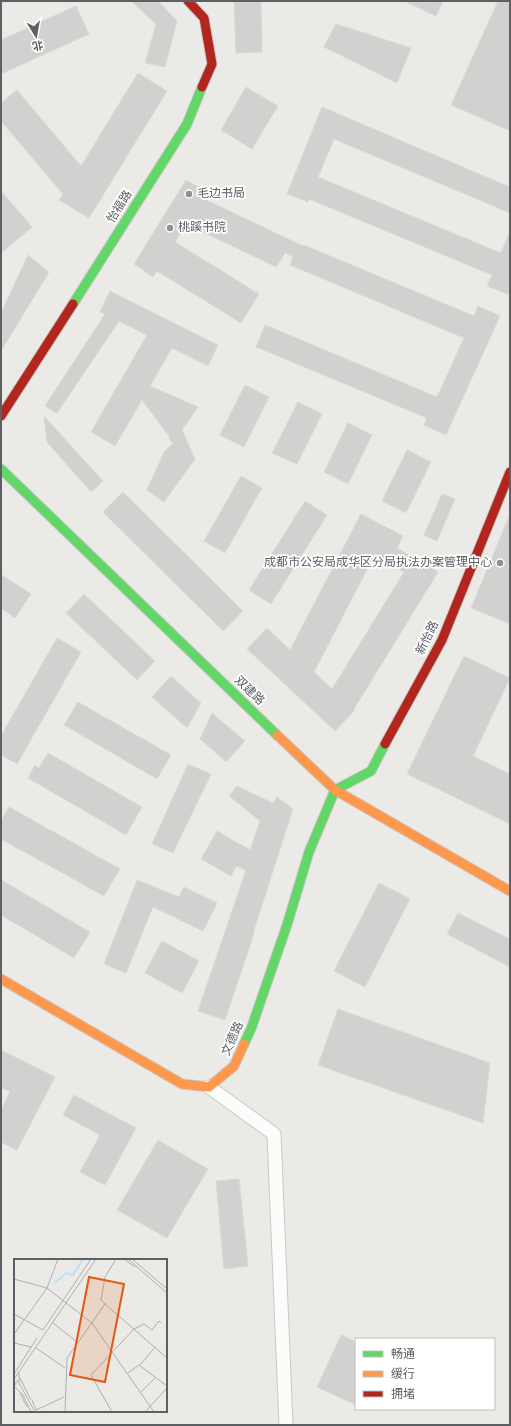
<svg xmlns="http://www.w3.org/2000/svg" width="511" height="1426" font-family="Overpass,'Noto Sans SC',sans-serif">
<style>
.building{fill:#d3d1cf;stroke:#dbd9d6;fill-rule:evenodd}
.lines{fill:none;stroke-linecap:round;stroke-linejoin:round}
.street-casing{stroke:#c8c9c8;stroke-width:15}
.fast-casing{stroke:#c8c8c8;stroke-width:11}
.slow-casing{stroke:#c8c8c8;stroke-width:11}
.jam-casing{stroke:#c8c8c8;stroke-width:11}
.street{stroke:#fcfcfb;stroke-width:13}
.fast{stroke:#63d668;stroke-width:9}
.slow{stroke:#ff974d;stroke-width:9}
.jam{stroke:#b3261e;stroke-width:9}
.poi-dot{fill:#8e9092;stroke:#fff;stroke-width:1.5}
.labels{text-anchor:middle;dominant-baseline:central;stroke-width:3.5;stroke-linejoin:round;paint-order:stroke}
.poi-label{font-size:12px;fill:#5c6064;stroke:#fff;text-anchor:start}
.street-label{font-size:12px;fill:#5c6064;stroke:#fff}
.inset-river{fill:none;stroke:#bae1f7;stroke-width:2}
.inset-road{fill:none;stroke:#aeafae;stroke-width:1}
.view{fill:#e15910;fill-opacity:0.15;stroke:#e15910;stroke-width:2}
.inset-edge{fill:none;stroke:#5c6064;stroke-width:2}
</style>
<rect width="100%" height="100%" fill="#eceae6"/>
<path class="building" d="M 131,1 L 158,1 L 177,21 L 165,67 L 145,63 L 156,24 Z
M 234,1 L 261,1 L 262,52 L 236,53 Z
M 404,1 L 443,1 L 436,16 Z
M 498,1 L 510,1 L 510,131 L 451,105 Z
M 76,6 L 89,34 L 1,74 L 1,40 Z
M 336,24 L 411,48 L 397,83 L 324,47 Z
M 138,73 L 167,91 L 89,218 L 59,200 L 63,194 L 1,121 L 1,103 L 17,90 L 81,166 Z
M 246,87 L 278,106 L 252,149 L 221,130 Z
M 322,107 L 510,187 L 510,213 L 334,139 L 318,177 L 501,253 L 510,231 L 510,295 L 487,286 L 492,275 L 309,199 L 308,202 L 287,194 Z
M 186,180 L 206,191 L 202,198 L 303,246 L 304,245 L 474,316 L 478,306 L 500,316 L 446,435 L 424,425 L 427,418 L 256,347 L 265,325 L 437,397 L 464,338 L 290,265 L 293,257 L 285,253 L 276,267 L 186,224 L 175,242 L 259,294 L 241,323 L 157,271 L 153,277 L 134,264 Z
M 1,191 L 32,227 L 1,253 Z
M 28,255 L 49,272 L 1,351 L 1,313 Z
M 110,291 L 218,345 L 208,366 L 172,348 L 150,386 L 198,407 L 182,430 L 195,459 L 164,502 L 147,490 L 164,452 L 173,443 L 169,439 L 170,437 L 142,400 L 115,446 L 91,432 L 147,335 L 119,321 L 57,413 L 45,406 L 105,314 L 100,312 Z
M 245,385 L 269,397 L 244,447 L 220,435 Z
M 298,402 L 322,414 L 297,464 L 272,453 Z
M 44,416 L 103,481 L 91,492 L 47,442 Z
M 348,423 L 372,435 L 348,484 L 324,472 Z
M 407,450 L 431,462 L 406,513 L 382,501 Z
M 241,476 L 262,488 L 225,553 L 204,541 Z
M 123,492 L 243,611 L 223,631 L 103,512 Z
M 442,494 L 455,499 L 437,541 L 424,535 Z
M 305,501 L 327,515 L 271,604 L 249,590 Z
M 361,514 L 403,536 L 397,548 L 438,572 L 354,709 L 355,710 L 335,731 L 247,649 L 267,628 L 290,650 ZM 374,556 L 404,572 L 332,689 L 314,672 Z
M 510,514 L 510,624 L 471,608 Z
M 1,575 L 31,594 L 15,618 L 1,608 Z
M 84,594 L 155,661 L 137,680 L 66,613 Z
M 57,638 L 81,652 L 17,764 L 1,755 L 1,736 Z
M 464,656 L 510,678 L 473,756 L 510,774 L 510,824 L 407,774 Z
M 171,676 L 201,703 L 187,728 L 152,697 Z
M 78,702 L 171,755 L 157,779 L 64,725 Z
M 212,713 L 245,741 L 226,762 L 200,739 Z
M 48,753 L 142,807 L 126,835 L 28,778 L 35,765 L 39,768 Z
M 188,764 L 211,774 L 173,853 L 152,844 Z
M 237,786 L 273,803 L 277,797 L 293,809 L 253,933 L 254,934 L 225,1020 L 198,1011 L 246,870 L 236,866 L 231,876 L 201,859 L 217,831 L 250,850 L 260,821 L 229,796 Z
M 9,807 L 120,869 L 104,896 L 1,839 L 1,821 Z
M 1,880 L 90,932 L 74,958 L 1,915 Z
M 137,880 L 179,897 L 184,887 L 217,903 L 203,931 L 153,907 L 126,973 L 104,964 Z
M 379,883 L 410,899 L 365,987 L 334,971 Z
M 458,913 L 510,939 L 510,967 L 447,934 Z
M 162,941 L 199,961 L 182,993 L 145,973 Z
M 338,1009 L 490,1063 L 483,1123 L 318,1065 Z
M 1,1050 L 55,1077 L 17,1150 L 1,1142 L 1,1110 L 10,1092 L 1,1087 Z
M 74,1095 L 136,1128 L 105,1185 L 80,1172 L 100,1135 L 63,1115 Z
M 158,1140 L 208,1169 L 167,1238 L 117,1210 Z
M 239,1179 L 248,1266 L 224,1269 L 216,1181 Z
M 341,1335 L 356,1342 L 356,1405 L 317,1387 Z"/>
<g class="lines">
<defs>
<path id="street" d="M 209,1087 L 274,1134 L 286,1425"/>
<path id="fast" d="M 73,304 L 187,124 L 202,87
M 1,469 L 277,735
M 244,1044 L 251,1029 L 287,925 L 309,852 L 335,790 L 371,771 L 385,744"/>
<path id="slow" d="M 277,735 L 335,790 L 510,891
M 1,979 L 182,1084 L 209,1087 L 234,1066 L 244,1044"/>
<path id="jam" d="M 188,1 L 204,18 L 212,64 L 202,87
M 1,416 L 73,304
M 385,744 L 442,640 L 510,472"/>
</defs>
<use href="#street" class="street-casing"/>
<use href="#fast" class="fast-casing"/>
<use href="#slow" class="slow-casing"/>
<use href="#jam" class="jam-casing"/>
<use href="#street" class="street"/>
<use href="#fast" class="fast"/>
<use href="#slow" class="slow"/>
<use href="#jam" class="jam"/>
</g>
<g class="poi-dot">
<circle cx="189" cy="194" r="4"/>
<circle cx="170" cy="228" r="4"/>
<circle cx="500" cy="563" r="4"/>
</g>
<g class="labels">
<g class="poi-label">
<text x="197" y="194">毛边书局</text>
<text x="178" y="228">桃蹊书院</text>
<text x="492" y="563" text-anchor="end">成都市公安局成华区分局执法办案管理中心</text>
</g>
<g class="street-label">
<text transform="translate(120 207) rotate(-58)">怡福路</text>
<text transform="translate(428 638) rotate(-64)">新怡路</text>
<text transform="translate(249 691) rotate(44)">双建路</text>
<text transform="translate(233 1039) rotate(-66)">文德路</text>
</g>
</g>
<g transform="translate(14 1259)">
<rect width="153" height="153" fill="#eceae6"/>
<path class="inset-river" d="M 41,24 L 52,14 L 59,16 L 69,0"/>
<path class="inset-road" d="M 110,0 L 121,8M 114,0 L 153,34M 118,0 L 153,30M 0,20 L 33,29 L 78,64 L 140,153M 91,45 L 87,41 L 91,18 L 102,0M 0,55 L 29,71M 39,64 L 63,83M 29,71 L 77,0M 0,75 L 33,29 L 44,0M 0,84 L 17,88M 22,89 L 51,109M 125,106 L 153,127M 5,113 L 5,124 L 21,153M 114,114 L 128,104 L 141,88M 0,115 L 23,79M 6,119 L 17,141M 0,120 L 82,0M 4,121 L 0,127 L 9,136 L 17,153M 127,133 L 141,119M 6,134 L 13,148M 18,141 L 22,151 L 50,138M 51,153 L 53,99 L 91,45 L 153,99M 98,153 L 77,116 L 120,70 L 130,65 L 138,71 L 145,62 L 147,64M 131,153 L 153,129"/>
<path class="view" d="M 75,18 L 110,25 L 91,123 L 56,116 Z"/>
<rect width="153" height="153" class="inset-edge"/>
</g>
<rect width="511" height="1426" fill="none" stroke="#5c6064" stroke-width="4"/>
<rect x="355" y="1338" width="140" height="72" fill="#ffffff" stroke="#bebfc1"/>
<rect x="363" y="1351" width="20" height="6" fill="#63d668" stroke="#bebfc1"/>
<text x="391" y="1358" font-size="12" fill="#5c6064">畅通</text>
<rect x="363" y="1371" width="20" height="6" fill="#ff974d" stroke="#bebfc1"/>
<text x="391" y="1378" font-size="12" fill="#5c6064">缓行</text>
<rect x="363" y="1391" width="20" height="6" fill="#b3261e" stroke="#bebfc1"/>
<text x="391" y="1398" font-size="12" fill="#5c6064">拥堵</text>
<g transform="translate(36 36) rotate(169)" stroke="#ffffff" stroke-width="3" paint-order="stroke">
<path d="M0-3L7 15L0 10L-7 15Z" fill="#5c6064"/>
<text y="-6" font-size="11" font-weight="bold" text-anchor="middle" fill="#5c6064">北</text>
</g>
</svg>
